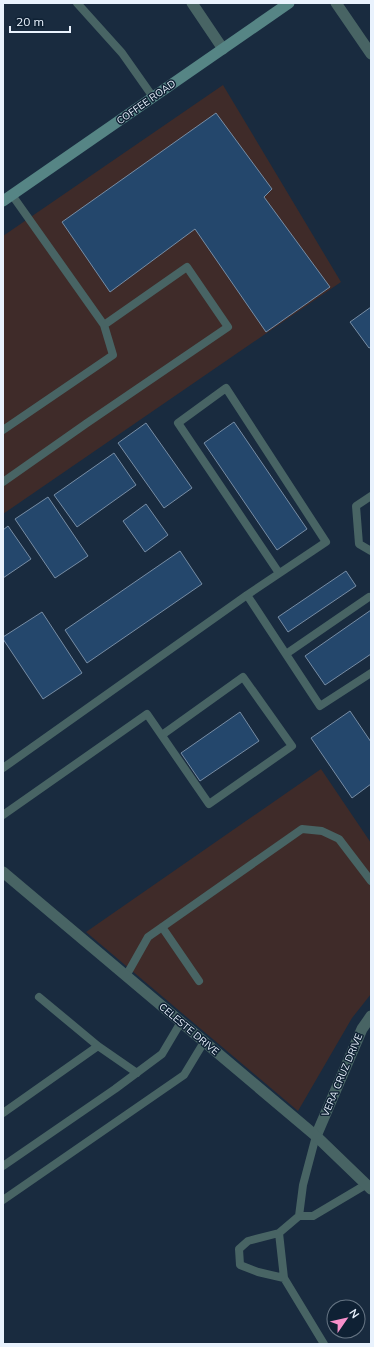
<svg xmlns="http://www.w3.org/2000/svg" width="374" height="1347" font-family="Mulish,sans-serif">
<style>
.commercial{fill:#3f2b29}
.building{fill:#24476c;stroke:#778da5}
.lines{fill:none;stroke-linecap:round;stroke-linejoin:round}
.service{stroke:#486464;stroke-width:8}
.minor{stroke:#486464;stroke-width:11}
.tertiary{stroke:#486464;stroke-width:11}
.secondary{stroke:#568585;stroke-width:11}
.labels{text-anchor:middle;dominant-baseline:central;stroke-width:3;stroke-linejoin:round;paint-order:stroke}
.street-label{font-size:10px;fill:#e9f2fd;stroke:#0f2134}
</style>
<rect width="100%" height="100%" fill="#192b3f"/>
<path class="commercial" d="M 223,85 L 341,282 L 3,514 L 3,236 Z
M 321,769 L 371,843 L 371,994 L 352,1018 L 298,1111 L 86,932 Z"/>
<path class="building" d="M 216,113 L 272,189 L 264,197 L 330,287 L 266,332 L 195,229 L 110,292 L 62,222 Z
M 371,307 L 371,347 L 369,348 L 350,322 Z
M 234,422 L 307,529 L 277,550 L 204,443 Z
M 146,423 L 192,488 L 164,508 L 118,443 Z
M 114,453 L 136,485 L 77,527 L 54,495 Z
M 48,497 L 88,556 L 55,578 L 15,519 Z
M 146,504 L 168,535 L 145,552 L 123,521 Z
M 8,526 L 31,559 L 3,578 L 3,530 Z
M 180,551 L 202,584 L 87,663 L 65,630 Z
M 346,571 L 356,586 L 288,632 L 278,617 Z
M 371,610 L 371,654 L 325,685 L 305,656 Z
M 42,612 L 82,673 L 43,699 L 3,639 L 3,637 Z
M 350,711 L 371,742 L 371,784 L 352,798 L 311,738 Z
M 240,712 L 259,741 L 200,781 L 181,753 Z"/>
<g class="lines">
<path class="service" d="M 77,3 L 122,53 L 153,97
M 3,430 L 113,355 L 104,325
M 3,482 L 87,423 L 228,327 L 187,267 L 104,325 L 12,195
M 371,496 L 356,506 L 359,544 L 371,551
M 247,595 L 320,706 L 371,673
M 286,654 L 369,597
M 3,768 L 247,595 L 326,542 L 226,388 L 178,423 L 279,573
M 3,815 L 147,714 L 209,804 L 292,746 L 243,677 L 162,735
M 162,927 L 199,981
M 126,976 L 148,937 L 302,829 L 322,831 L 339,839 L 371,881
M 39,997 L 98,1046 L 137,1073
M 3,1113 L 98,1046
M 3,1166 L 115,1089 L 162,1054 L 181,1022
M 3,1200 L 184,1075 L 204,1042
M 299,1216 L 303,1185 L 316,1136
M 279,1233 L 284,1278 L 324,1344
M 284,1278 L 258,1272 L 240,1265 L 239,1249 L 248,1241 L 279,1233 L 299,1216 L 313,1216 L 367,1184"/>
<path class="minor" d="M 192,3 L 223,49
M 336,3 L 371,54
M 316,1136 L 362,1029 L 371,1016"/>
<path class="tertiary" d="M 3,872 L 316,1136 L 371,1189"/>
<path class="secondary" d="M 3,201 L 289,3"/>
</g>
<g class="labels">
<g class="street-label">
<text transform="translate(146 102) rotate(-35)">COFFEE ROAD</text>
<text transform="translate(189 1029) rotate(40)">CELESTE DRIVE</text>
<text transform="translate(342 1075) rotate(-67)">VERA CRUZ DRIVE</text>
</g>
</g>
<rect width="374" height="1347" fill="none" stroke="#e9f2fd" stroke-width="8"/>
<g transform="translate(346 1319) rotate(56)"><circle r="19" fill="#0f2134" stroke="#667584"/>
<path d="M0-3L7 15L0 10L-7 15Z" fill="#f890cb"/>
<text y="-6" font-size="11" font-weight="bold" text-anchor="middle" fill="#e9f2fd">N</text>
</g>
<path d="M10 26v6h60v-6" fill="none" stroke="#e9f2fd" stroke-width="2"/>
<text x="16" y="26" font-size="12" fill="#e9f2fd" stroke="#0f2134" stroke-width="3" paint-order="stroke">20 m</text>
</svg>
